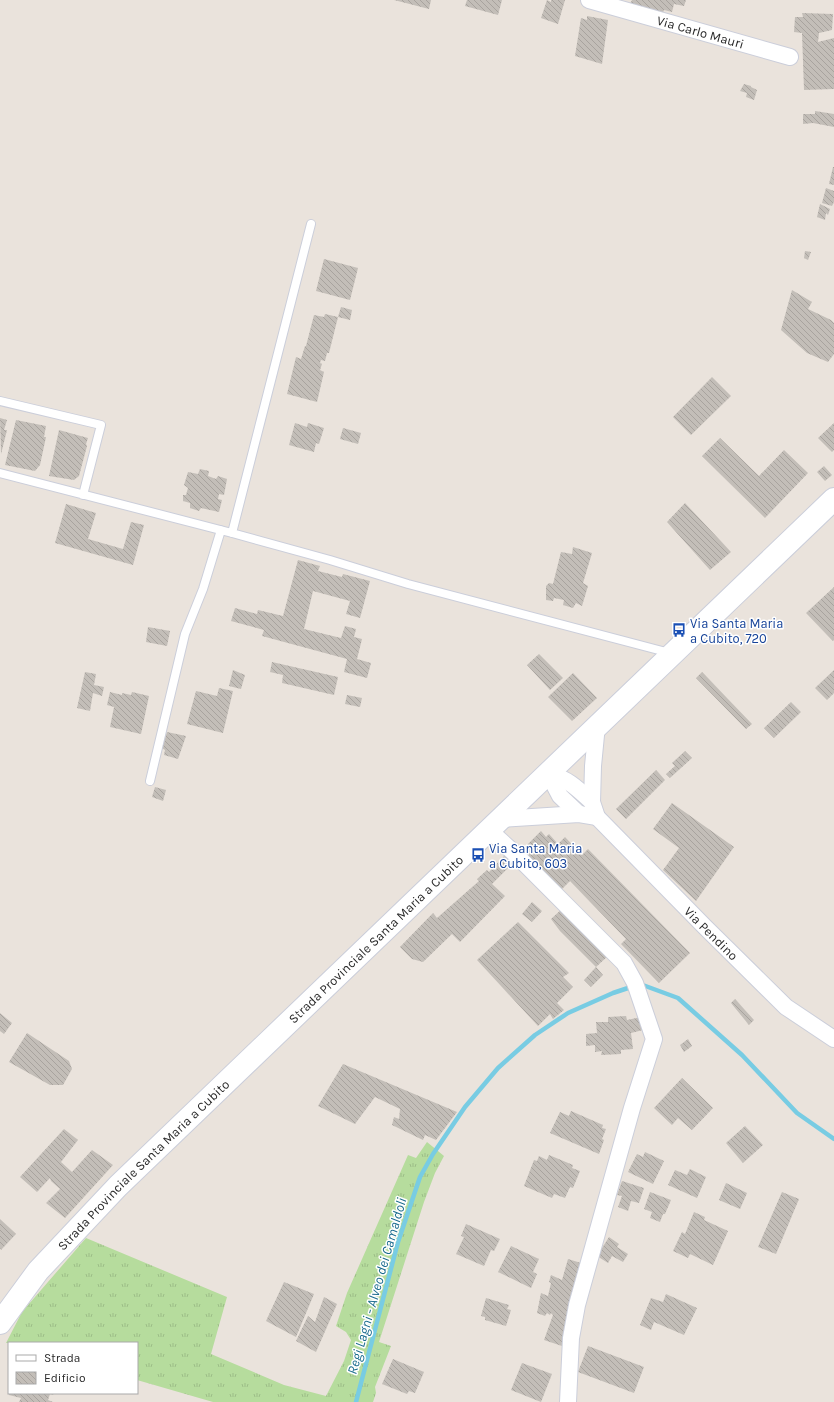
<svg xmlns="http://www.w3.org/2000/svg" width="834" height="1402" font-family="Karla,sans-serif">
<style>
.grass{fill:url(#grass-tufts)}
.lines{fill:none;stroke-linecap:round;stroke-linejoin:round}
.stream{stroke:#78cce3;stroke-width:4.5}
.building{fill:url(#building-back-hatch)}
.lane-casing{stroke:#cbceda;stroke-width:10}
.street-casing{stroke:#cbceda;stroke-width:18}
.secondary-casing{stroke:#cbceda;stroke-width:24}
.lane{stroke:#fff;stroke-width:8}
.street{stroke:#fff;stroke-width:16}
.secondary{stroke:#fff;stroke-width:22}
.labels{text-anchor:middle;dominant-baseline:central;stroke-width:3;stroke-linejoin:round;paint-order:stroke}
.street-label{font-size:13px;fill:#292929;stroke:#fff}
.transit-label{font-size:13px;fill:#164399;stroke:#fff;text-anchor:start}
.water-label{font-size:14px;font-style:italic;fill:#196b8d;stroke:#fff}
</style>
<defs>
<pattern id="grass-tufts" width="24" height="20" patternUnits="userSpaceOnUse"><rect width="24" height="20" fill="#b6dc9d"/><path d="M3 7l-1-3M5 7V3M7 7l1-3M15 17l-1-3M17 17v-4M19 17l1-3" fill="none" stroke="#9cbd87"/></pattern>
<pattern id="building-back-hatch" width="6" height="6" patternUnits="userSpaceOnUse"><rect width="6" height="6" fill="#c3beb8"/><path d="M-1 5l2 2M0 0l6 6M5-1l2 2" fill="none" stroke="#a8a39e"/></pattern>
</defs>
<rect width="100%" height="100%" fill="#eae3dc"/>
<path class="grass" d="M 427,1142 L 444,1156 L 435,1173 L 424,1202 L 379,1342 L 391,1346 L 375,1387 L 376,1393 L 373,1402 L 213,1402 L 137,1380 L 137,1343 L 6,1343 L 22,1312 L 86,1238 L 227,1297 L 211,1354 L 284,1385 L 326,1396 L 344,1361 L 351,1340 L 346,1332 L 336,1326 L 347,1293 L 408,1155 L 416,1158 Z"/>
<g class="lines">
<path class="stream" d="M 356,1402 L 398,1242 L 420,1177 L 433,1154 L 465,1107 L 498,1068 L 535,1035 L 568,1013 L 613,993 L 640,984 L 678,998 L 742,1055 L 797,1113 L 834,1139"/>
</g>
<path class="building" d="M 394,0 L 431,0 L 429,9 Z
M 467,0 L 502,0 L 498,15 L 465,6 Z
M 547,0 L 551,2 L 551,0 L 565,0 L 558,24 L 541,18 Z
M 632,0 L 686,0 L 684,6 L 674,4 L 672,12 L 664,10 L 662,16 L 630,4 Z
M 802,13 L 833,14 L 832,30 L 819,33 L 818,42 L 834,38 L 834,89 L 804,90 L 802,33 L 794,32 L 795,17 L 803,17 Z
M 587,16 L 608,20 L 602,64 L 575,56 L 581,18 L 587,20 Z
M 744,84 L 751,86 L 751,87 L 757,90 L 754,100 L 746,97 L 747,93 L 740,91 Z
M 815,111 L 834,114 L 834,127 L 813,123 L 803,124 L 803,114 L 815,114 Z
M 833,167 L 834,167 L 834,185 L 829,184 Z
M 826,188 L 834,191 L 834,202 L 832,206 L 822,203 Z
M 820,204 L 830,209 L 828,215 L 826,213 L 825,220 L 817,217 Z
M 805,251 L 811,252 L 808,260 L 804,258 Z
M 324,259 L 358,268 L 350,300 L 316,291 Z
M 792,290 L 812,302 L 808,309 L 831,320 L 834,323 L 834,354 L 828,362 L 807,353 L 781,330 Z
M 341,307 L 352,310 L 350,320 L 338,317 Z
M 325,314 L 338,317 L 329,353 L 327,353 L 325,361 L 321,360 L 320,363 L 322,364 L 320,370 L 324,372 L 317,402 L 287,394 L 296,357 L 301,359 L 305,346 L 306,346 L 314,315 L 324,317 Z
M 712,377 L 731,396 L 691,435 L 673,417 Z
M 0,418 L 7,420 L 4,430 L 7,430 L 1,454 Z
M 16,420 L 46,426 L 44,437 L 46,437 L 40,465 L 35,471 L 5,465 Z
M 295,423 L 307,427 L 308,423 L 324,428 L 319,444 L 316,443 L 314,452 L 289,445 Z
M 834,423 L 834,450 L 832,452 L 818,438 Z
M 343,428 L 361,433 L 358,444 L 340,439 Z
M 59,430 L 88,438 L 86,444 L 87,446 L 79,476 L 74,480 L 49,476 Z
M 720,438 L 759,476 L 784,450 L 808,473 L 765,518 L 702,456 Z
M 824,466 L 832,475 L 825,481 L 817,472 Z
M 200,469 L 209,471 L 208,476 L 216,479 L 218,476 L 227,479 L 224,495 L 219,494 L 218,499 L 222,500 L 219,512 L 201,508 L 199,511 L 190,508 L 190,503 L 183,501 L 183,495 L 186,495 L 188,488 L 184,485 L 188,472 L 198,474 Z
M 685,503 L 731,552 L 710,570 L 667,522 Z
M 66,504 L 96,513 L 88,539 L 123,549 L 131,522 L 144,525 L 133,565 L 55,543 Z
M 573,547 L 592,553 L 583,583 L 588,586 L 582,606 L 576,603 L 573,608 L 563,605 L 564,600 L 554,598 L 553,601 L 546,600 L 546,586 L 549,583 L 553,584 L 561,552 L 572,554 Z
M 298,560 L 320,566 L 318,571 L 342,577 L 343,574 L 370,581 L 360,618 L 346,614 L 350,601 L 313,591 L 304,629 L 341,638 L 345,626 L 356,629 L 354,637 L 362,639 L 357,659 L 371,663 L 367,678 L 344,672 L 347,659 L 262,636 L 264,630 L 231,621 L 235,608 L 257,614 L 258,610 L 283,616 Z
M 834,587 L 834,640 L 833,641 L 806,613 Z
M 148,627 L 170,631 L 167,646 L 146,642 Z
M 539,654 L 563,678 L 550,690 L 527,665 Z
M 272,662 L 338,677 L 334,695 L 282,683 L 283,675 L 270,672 Z
M 233,670 L 245,675 L 241,689 L 229,686 Z
M 834,670 L 834,693 L 827,700 L 815,688 Z
M 85,672 L 96,674 L 94,685 L 104,687 L 102,696 L 93,693 L 90,711 L 77,708 Z
M 702,672 L 752,724 L 746,729 L 696,678 Z
M 573,673 L 597,698 L 572,721 L 548,697 Z
M 219,688 L 233,691 L 223,733 L 187,724 L 196,691 L 217,696 Z
M 110,692 L 122,695 L 122,693 L 131,695 L 132,692 L 149,696 L 141,734 L 110,727 L 114,707 L 107,705 Z
M 347,695 L 362,698 L 360,707 L 345,704 Z
M 791,702 L 801,712 L 774,738 L 764,728 Z
M 167,732 L 186,736 L 178,759 L 164,755 L 165,750 L 162,748 Z
M 685,751 L 692,758 L 670,778 L 666,774 L 675,766 L 672,763 Z
M 656,770 L 665,780 L 626,819 L 616,809 Z
M 155,787 L 166,790 L 163,801 L 152,797 Z
M 672,803 L 734,847 L 696,901 L 663,870 L 679,848 L 653,829 Z
M 541,831 L 546,837 L 549,834 L 558,844 L 565,837 L 582,855 L 588,849 L 690,953 L 659,983 L 621,944 L 626,939 L 570,881 L 562,889 L 528,855 L 530,853 L 525,847 Z
M 505,855 L 513,863 L 492,884 L 505,896 L 460,942 L 452,934 L 423,962 L 412,959 L 400,947 L 433,913 L 437,918 L 479,881 L 477,879 L 487,870 L 489,872 Z
M 532,902 L 542,911 L 532,922 L 522,914 Z
M 563,908 L 610,954 L 596,967 L 560,931 L 551,919 Z
M 518,922 L 569,973 L 563,977 L 573,987 L 557,1003 L 564,1010 L 553,1019 L 550,1014 L 538,1026 L 477,960 Z
M 596,967 L 603,975 L 591,987 L 584,980 Z
M 735,999 L 754,1020 L 749,1025 L 731,1003 Z
M 0,1013 L 12,1023 L 4,1034 L 0,1031 Z
M 626,1016 L 627,1020 L 641,1017 L 643,1030 L 631,1033 L 633,1049 L 621,1050 L 621,1054 L 601,1055 L 602,1051 L 595,1052 L 595,1045 L 586,1046 L 586,1034 L 597,1033 L 596,1022 L 608,1022 L 608,1017 Z
M 27,1033 L 69,1061 L 72,1069 L 63,1085 L 50,1085 L 9,1062 Z
M 688,1039 L 692,1046 L 684,1052 L 680,1045 Z
M 343,1064 L 457,1112 L 436,1140 L 425,1135 L 423,1140 L 392,1125 L 394,1117 L 399,1119 L 400,1109 L 375,1097 L 355,1124 L 318,1106 Z
M 682,1078 L 713,1108 L 692,1130 L 678,1118 L 672,1125 L 654,1108 Z
M 571,1111 L 603,1125 L 602,1128 L 606,1129 L 602,1139 L 604,1140 L 599,1154 L 550,1133 L 560,1112 L 569,1116 Z
M 745,1126 L 763,1145 L 743,1163 L 726,1143 Z
M 64,1129 L 78,1140 L 61,1162 L 72,1172 L 92,1150 L 113,1165 L 65,1218 L 46,1203 L 60,1189 L 51,1181 L 50,1178 L 37,1192 L 20,1177 Z
M 645,1152 L 664,1161 L 653,1184 L 628,1172 L 637,1154 L 643,1157 Z
M 549,1155 L 573,1165 L 572,1168 L 580,1171 L 573,1188 L 570,1187 L 565,1198 L 554,1194 L 552,1198 L 524,1186 L 534,1160 L 537,1161 L 539,1156 L 547,1160 Z
M 690,1169 L 706,1177 L 697,1198 L 668,1185 L 675,1170 L 687,1175 Z
M 622,1181 L 644,1188 L 639,1203 L 631,1201 L 628,1211 L 618,1207 L 622,1196 L 617,1195 Z
M 726,1183 L 747,1193 L 740,1209 L 719,1200 Z
M 650,1192 L 671,1200 L 665,1214 L 663,1214 L 660,1222 L 650,1218 L 652,1212 L 644,1209 Z
M 782,1192 L 799,1199 L 776,1254 L 758,1247 Z
M 694,1212 L 705,1217 L 704,1220 L 728,1231 L 713,1265 L 690,1254 L 688,1258 L 673,1251 L 682,1232 L 685,1234 Z
M 0,1219 L 16,1234 L 1,1250 L 0,1248 Z
M 466,1224 L 500,1239 L 494,1251 L 491,1250 L 484,1266 L 456,1254 L 464,1237 L 461,1236 Z
M 609,1237 L 619,1244 L 617,1247 L 628,1254 L 623,1262 L 612,1256 L 608,1263 L 597,1256 Z
M 511,1246 L 539,1259 L 533,1272 L 537,1274 L 531,1288 L 498,1272 Z
M 568,1259 L 581,1263 L 562,1346 L 544,1340 L 553,1315 L 551,1313 L 550,1315 L 547,1313 L 545,1316 L 537,1313 L 541,1293 L 548,1296 L 551,1283 L 549,1282 L 551,1275 L 562,1280 Z
M 284,1282 L 314,1294 L 296,1337 L 266,1321 Z
M 666,1294 L 697,1308 L 684,1335 L 654,1322 L 651,1330 L 640,1325 L 651,1298 L 663,1302 Z
M 324,1297 L 337,1304 L 316,1352 L 296,1341 L 308,1316 L 315,1322 Z
M 486,1298 L 509,1305 L 507,1309 L 511,1310 L 506,1326 L 485,1320 L 485,1317 L 481,1316 Z
M 588,1346 L 644,1367 L 634,1393 L 578,1372 Z
M 393,1359 L 424,1372 L 415,1393 L 409,1391 L 407,1394 L 382,1384 Z
M 522,1363 L 552,1374 L 541,1402 L 511,1390 Z
M 9,1393 L 54,1393 L 53,1395 L 50,1394 L 48,1400 L 53,1402 L 19,1402 L 21,1398 L 9,1395 Z"/>
<g class="lines">
<defs>
<path id="lane" d="M 0,401 L 101,425 L 83,495
M 0,473 L 232,533 L 330,560 L 408,584 L 670,653
M 232,533 L 311,224
M 150,781 L 185,634 L 203,589 L 221,530"/>
<g id="street">
<path id="s1" d="M 589,0 L 790,57"/>
<path id="s2" d="M 597,725 L 593,766 L 592,802 L 597,817 L 705,927 L 786,1007 L 834,1039"/>
<path d="M 548,773 C 568,779 577,788 592,802"/>
<path d="M 548,773 L 560,796 L 579,814"/>
<path d="M 500,819 L 579,814 L 597,817"/>
<path d="M 489,830 L 512,851 L 624,963 L 635,983 L 654,1039 L 632,1108 L 577,1305 L 571,1338 L 568,1402"/>
</g>
<g id="secondary">
<path id="s3" d="M 0,1323 L 38,1271 L 118,1186 L 834,499"/>
</g>
</defs>
<use href="#lane" class="lane-casing"/>
<use href="#street" class="street-casing"/>
<use href="#secondary" class="secondary-casing"/>
<use href="#lane" class="lane"/>
<use href="#street" class="street"/>
<use href="#secondary" class="secondary"/>
</g>
<defs>
<symbol id="bus-bare" viewBox="-9 -9 18 18"><path d="M-5-6H5V4H4V6H2V4H-2V6H-4V4H-5ZM-3.5-4V0h7V-4ZM-3.5 1.2v1.5H-2V1.2ZM2 1.2v1.5H3.5V1.2Z" fill="#1a4fb4" stroke="#fff" stroke-width="2.5" paint-order="stroke"/></symbol>
</defs>
<g fill-rule="evenodd">
<use href="#bus-bare" x="669" y="620" width="20" height="20"/>
<use href="#bus-bare" x="468" y="845" width="20" height="20"/>
</g>
<g class="labels">
<g class="street-label">
<text stroke="none"><textPath href="#s1" startOffset="116">Via Carlo Mauri</textPath></text>
<text stroke="none"><textPath href="#s2" startOffset="256">Via Pendino</textPath></text>
<text stroke="none"><textPath href="#s3" startOffset="538">Strada Provinciale Santa Maria a Cubito</textPath></text>
<text stroke="none"><textPath href="#s3" startOffset="214">Strada Provinciale Santa Maria a Cubito</textPath></text>
</g>
<g class="transit-label">
<text x="690" y="623">Via Santa Maria<tspan x="690" dy="15">a Cubito, 720</tspan></text>
<text x="489" y="848">Via Santa Maria<tspan x="489" dy="15">a Cubito, 603</tspan></text>
</g>
<g class="water-label">
<text transform="translate(377 1286) rotate(-74)">Regi Lagni - Alveo dei Camaldoli</text>
</g>
</g>
<rect x="8" y="1342" width="130" height="52" fill="#ffffff" stroke="#a9a9a9"/>
<rect x="16" y="1355" width="20" height="6" fill="#ffffff" stroke="#a9a9a9"/>
<text x="44" y="1362" font-size="12" fill="#292929">Strada</text>
<rect x="16" y="1372" width="20" height="12" fill="url(#building-back-hatch)" stroke="#a9a9a9"/>
<text x="44" y="1382" font-size="12" fill="#292929">Edificio</text>
</svg>
